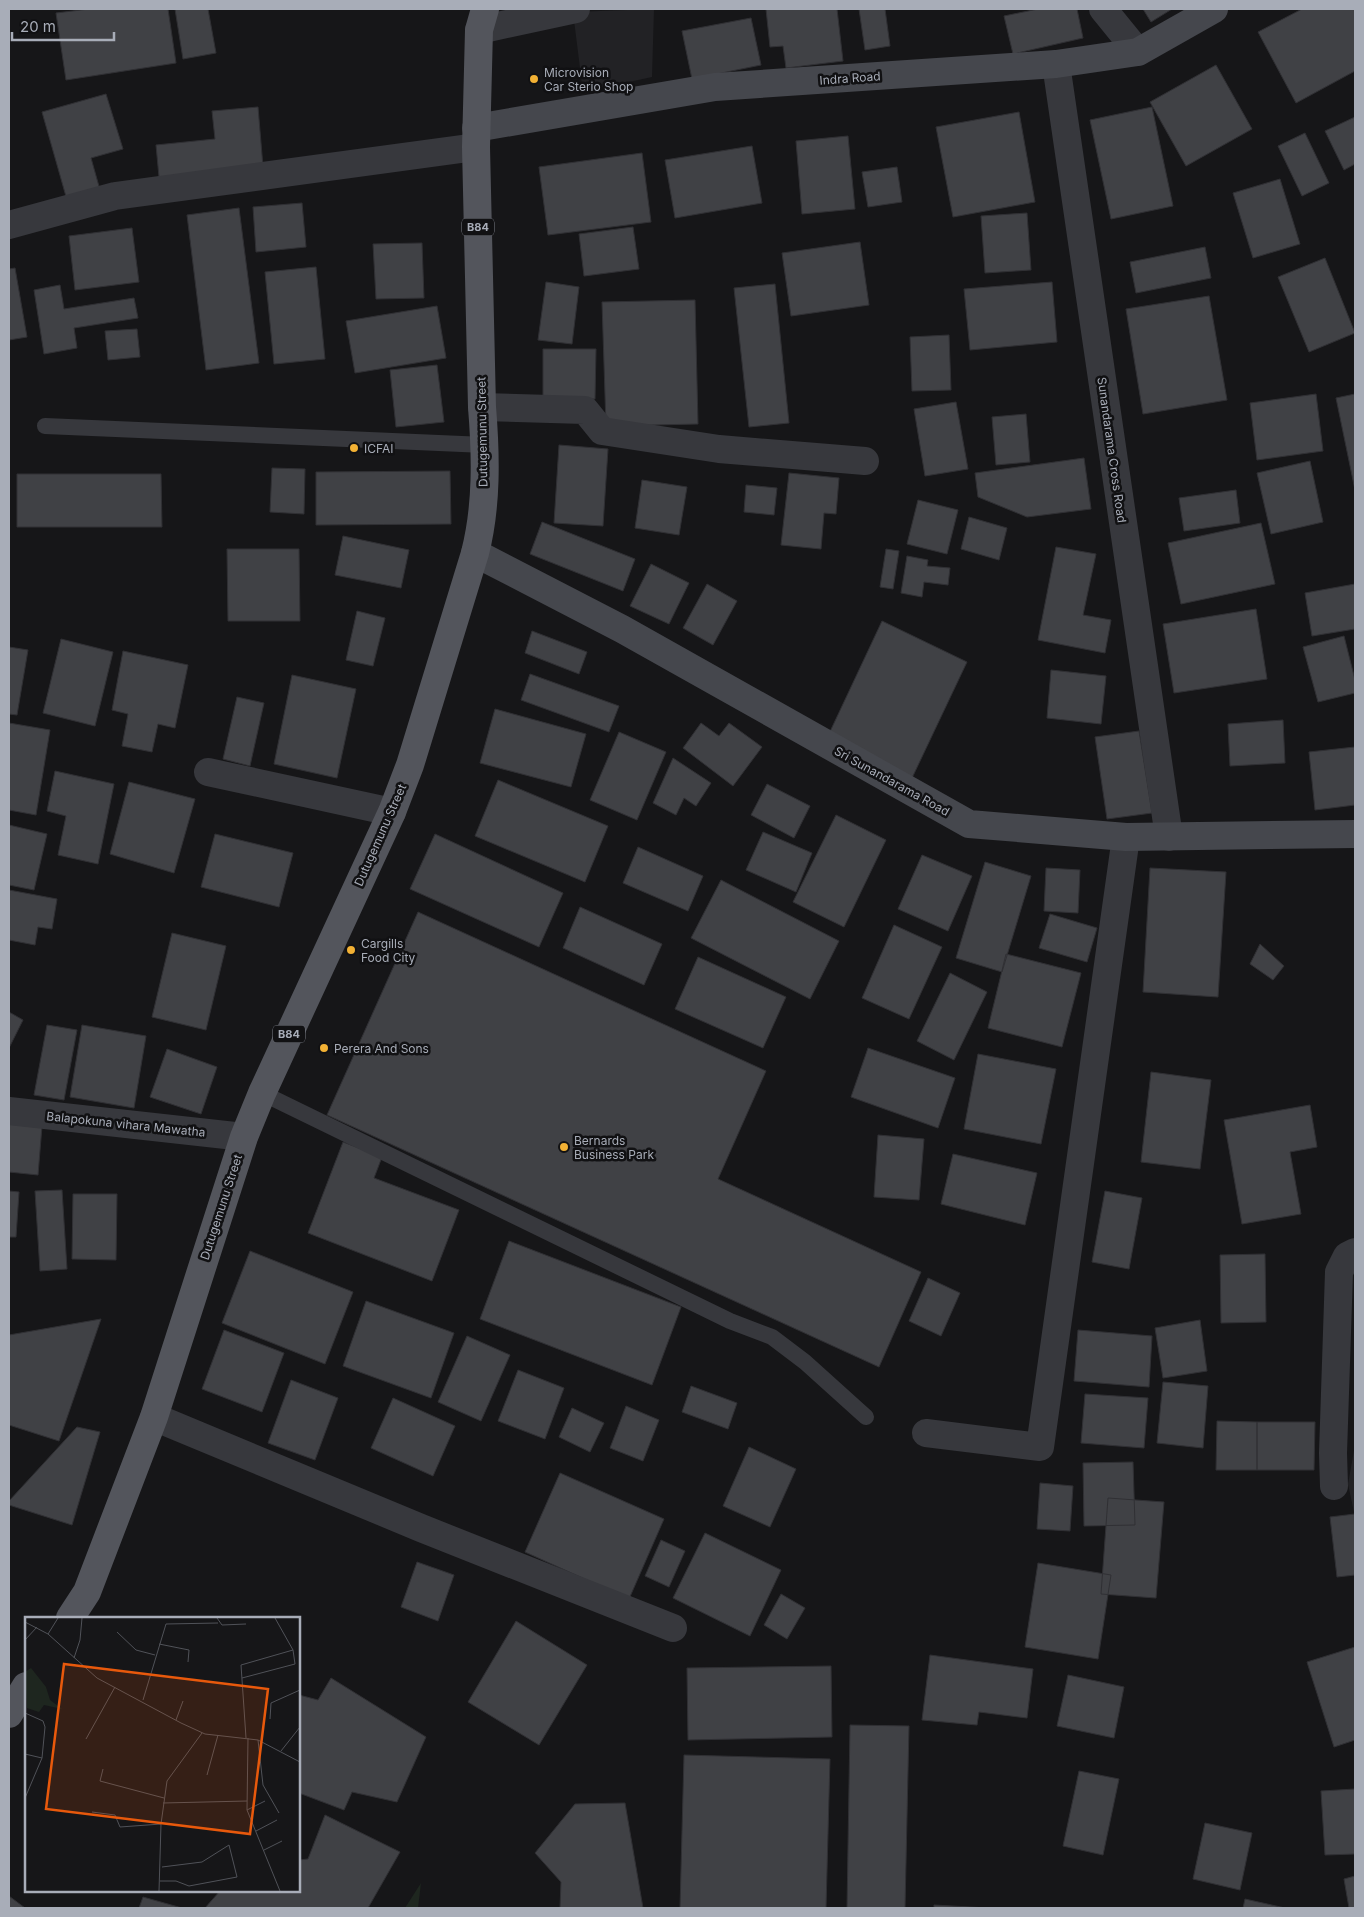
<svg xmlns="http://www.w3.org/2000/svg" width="1364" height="1917" font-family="Inter,sans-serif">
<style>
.built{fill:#222225}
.green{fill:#1e261f}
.building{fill:#404145;stroke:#303034}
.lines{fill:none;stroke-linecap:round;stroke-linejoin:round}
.lane{stroke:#37383d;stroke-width:16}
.street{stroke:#37383d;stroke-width:28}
.secondary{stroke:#45474d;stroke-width:28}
.primary{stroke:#53555c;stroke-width:28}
.poi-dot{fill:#f2b134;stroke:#111113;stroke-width:2}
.labels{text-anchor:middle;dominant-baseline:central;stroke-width:5;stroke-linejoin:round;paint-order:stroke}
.shield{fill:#111113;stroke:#7b7e86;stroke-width:1}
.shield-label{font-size:11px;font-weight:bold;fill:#a8adb8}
.poi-label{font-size:12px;fill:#a8adb8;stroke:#111113;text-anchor:start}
.street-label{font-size:12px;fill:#a8adb8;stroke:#111113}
.inset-road{fill:none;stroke:#505258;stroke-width:1}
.view{fill:#e8590c;fill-opacity:0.15;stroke:#e8590c;stroke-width:2.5}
.inset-edge{fill:none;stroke:#a8adb8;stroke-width:2.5}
</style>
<rect width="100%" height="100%" fill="#161618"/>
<path class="built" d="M 654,9 L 652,77 L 583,92 L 573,12 Z
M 1355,1445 L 1355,1517 L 1348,1484 Z"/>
<path class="green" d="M 421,1883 L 418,1908 L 405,1908 Z"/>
<path class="building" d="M 89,9 L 168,9 L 176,63 L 66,80 L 56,13 Z
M 175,9 L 208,9 L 216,53 L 183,59 Z
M 766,9 L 837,9 L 843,61 L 786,68 L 783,46 L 770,47 Z
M 859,9 L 885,9 L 890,46 L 865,50 Z
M 1038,9 L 1077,9 L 1083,38 L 1013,54 L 1004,16 Z
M 1143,9 L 1172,9 L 1151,22 Z
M 1302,9 L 1355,9 L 1355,71 L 1296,103 L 1258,32 Z
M 751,18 L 761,65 L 692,79 L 682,31 Z
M 1216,65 L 1252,129 L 1186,166 L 1150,102 Z
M 106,94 L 123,149 L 91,158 L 100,190 L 67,200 L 42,112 Z
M 258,107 L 263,167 L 159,177 L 156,145 L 215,139 L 212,111 Z
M 1152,107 L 1173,206 L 1111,219 L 1090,120 Z
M 1019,112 L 1035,202 L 953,217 L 936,127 Z
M 1355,117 L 1355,164 L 1344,170 L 1325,131 Z
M 1305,133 L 1329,183 L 1302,196 L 1278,146 Z
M 848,136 L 855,209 L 802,214 L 796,141 Z
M 752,146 L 762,203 L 675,218 L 665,160 Z
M 642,153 L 651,222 L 548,235 L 539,167 Z
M 897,167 L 902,202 L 868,207 L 862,172 Z
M 1280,179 L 1300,244 L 1253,258 L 1233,193 Z
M 302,203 L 306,247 L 256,252 L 253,207 Z
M 239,208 L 259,363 L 206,370 L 187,215 Z
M 1027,213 L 1031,270 L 985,273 L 981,216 Z
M 633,227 L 639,269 L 584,276 L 579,234 Z
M 132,228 L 139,282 L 75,290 L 69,236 Z
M 860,242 L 869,305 L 791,316 L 782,253 Z
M 422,243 L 424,298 L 376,299 L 373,244 Z
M 1205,247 L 1211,278 L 1136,293 L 1130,262 Z
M 1325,258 L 1355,333 L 1309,352 L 1278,277 Z
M 316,267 L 325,359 L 274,364 L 265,272 Z
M 15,268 L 27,337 L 9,340 L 9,269 Z
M 546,282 L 579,287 L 572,344 L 538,340 Z
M 1052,282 L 1057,342 L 970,350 L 964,289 Z
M 775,284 L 789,423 L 749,427 L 734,288 Z
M 60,285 L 64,309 L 134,298 L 138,318 L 74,328 L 77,348 L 44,354 L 34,290 Z
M 1209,296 L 1227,400 L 1143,414 L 1126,309 Z
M 695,300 L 698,424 L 606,426 L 602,302 Z
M 437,306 L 446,358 L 355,373 L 346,321 Z
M 137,329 L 140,357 L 108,360 L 105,331 Z
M 949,335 L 951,390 L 912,391 L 910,337 Z
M 543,349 L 596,349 L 595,399 L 543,399 Z
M 437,365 L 444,422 L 396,427 L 390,370 Z
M 1316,394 L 1323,451 L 1257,460 L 1250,403 Z
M 1355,394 L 1355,490 L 1336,398 Z
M 956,402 L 968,469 L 925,476 L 914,409 Z
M 1026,414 L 1030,462 L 996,465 L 992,417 Z
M 559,445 L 608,449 L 603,526 L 554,523 Z
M 1084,458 L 1091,509 L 1027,517 L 978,497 L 975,473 Z
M 1310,461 L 1323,522 L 1271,534 L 1257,473 Z
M 272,468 L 305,469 L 304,514 L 270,512 Z
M 450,471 L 451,524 L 316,525 L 316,472 Z
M 789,473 L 839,478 L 836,514 L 824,513 L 821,549 L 781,545 Z
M 17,474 L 161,474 L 162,527 L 17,527 Z
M 642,480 L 687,487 L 679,535 L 635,528 Z
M 746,485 L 777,488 L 774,515 L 744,512 Z
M 1236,490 L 1240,523 L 1184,531 L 1179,498 Z
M 918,500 L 958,510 L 947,554 L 907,544 Z
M 969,517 L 1007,528 L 999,560 L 961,549 Z
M 542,522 L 635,559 L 623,591 L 530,554 Z
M 1261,523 L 1275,584 L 1181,604 L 1168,543 Z
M 343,536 L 409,550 L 401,588 L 335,575 Z
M 1056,547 L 1096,554 L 1083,615 L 1111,620 L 1105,653 L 1038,640 Z
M 227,549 L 299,549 L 300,621 L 228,621 Z
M 886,549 L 899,551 L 893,589 L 880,587 Z
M 907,556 L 928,560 L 927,566 L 950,568 L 948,585 L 924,582 L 922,597 L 901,593 Z
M 651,564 L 689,583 L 669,624 L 630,606 Z
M 707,584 L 737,601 L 713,645 L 683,628 Z
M 1355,584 L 1355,629 L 1312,636 L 1305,593 Z
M 1256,609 L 1267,679 L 1174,693 L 1163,624 Z
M 357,611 L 385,618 L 373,666 L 346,660 Z
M 882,621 L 967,662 L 912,778 L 827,738 Z
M 532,631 L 587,652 L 579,674 L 525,653 Z
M 1344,636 L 1355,680 L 1355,693 L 1318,702 L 1303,647 Z
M 61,639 L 113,652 L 95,726 L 43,713 Z
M 9,647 L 28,650 L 17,715 L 9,714 Z
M 123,651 L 188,665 L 175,728 L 158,724 L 152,752 L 122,746 L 128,714 L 112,710 Z
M 1051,670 L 1106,676 L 1101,724 L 1047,718 Z
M 530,674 L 619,706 L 609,732 L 521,700 Z
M 292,675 L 356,689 L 337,778 L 274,764 Z
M 237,697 L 264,703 L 250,766 L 223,759 Z
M 495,709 L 586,734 L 571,787 L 480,763 Z
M 1283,720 L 1285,763 L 1230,766 L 1228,724 Z
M 9,723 L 50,730 L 36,815 L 9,810 Z
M 701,723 L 719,736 L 729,723 L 762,747 L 733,786 L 683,748 Z
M 1139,731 L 1152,813 L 1107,819 L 1095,737 Z
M 619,732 L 666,752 L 637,820 L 590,800 Z
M 1355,747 L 1355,805 L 1315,810 L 1309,752 Z
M 673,758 L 711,783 L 696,806 L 684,798 L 676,815 L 653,803 Z
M 55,771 L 114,784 L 98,864 L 58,855 L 66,816 L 47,811 Z
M 498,780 L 608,826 L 585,882 L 475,836 Z
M 129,782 L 195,799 L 174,873 L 110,854 Z
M 767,784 L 810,806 L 794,838 L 751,815 Z
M 836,815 L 886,840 L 844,927 L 793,902 Z
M 9,825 L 47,834 L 34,890 L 9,885 Z
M 763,832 L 812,853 L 796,892 L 746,870 Z
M 215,834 L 293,853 L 279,907 L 201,887 Z
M 435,834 L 563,893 L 539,947 L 410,889 Z
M 638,847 L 703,876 L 688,911 L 623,883 Z
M 922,855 L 972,876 L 948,931 L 898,909 Z
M 985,862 L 1031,876 L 1002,972 L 956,958 Z
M 1046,868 L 1080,870 L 1078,913 L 1044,911 Z
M 1150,868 L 1226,872 L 1218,997 L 1143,992 Z
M 721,880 L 839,941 L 810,999 L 691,938 Z
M 9,890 L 57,899 L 52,929 L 38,927 L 35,945 L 9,940 Z
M 580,907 L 662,944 L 644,985 L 563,948 Z
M 418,912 L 766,1071 L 718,1179 L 921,1272 L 879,1367 L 327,1115 Z
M 1050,914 L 1097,928 L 1087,962 L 1039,948 Z
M 894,925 L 942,947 L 909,1019 L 862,998 Z
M 172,933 L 226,946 L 206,1030 L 152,1017 Z
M 1260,944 L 1284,966 L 1273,980 L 1250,964 Z
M 1006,954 L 1081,973 L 1062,1047 L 988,1028 Z
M 698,957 L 786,997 L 763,1048 L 675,1009 Z
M 950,973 L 987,992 L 954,1060 L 917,1041 Z
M 9,1012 L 23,1020 L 9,1048 Z
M 47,1025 L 77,1030 L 64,1100 L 34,1095 Z
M 82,1025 L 146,1036 L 134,1108 L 70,1097 Z
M 868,1048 L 955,1078 L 938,1128 L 851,1097 Z
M 167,1049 L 217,1067 L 201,1114 L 150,1097 Z
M 978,1054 L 1056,1069 L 1041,1144 L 964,1129 Z
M 1151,1072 L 1211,1080 L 1200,1169 L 1141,1162 Z
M 1310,1105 L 1317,1147 L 1290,1152 L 1301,1214 L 1242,1224 L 1224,1120 Z
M 9,1123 L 42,1126 L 38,1175 L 9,1172 Z
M 878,1135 L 924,1139 L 919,1200 L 874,1197 Z
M 343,1142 L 382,1157 L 374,1178 L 459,1210 L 432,1281 L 308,1233 Z
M 953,1154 L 1037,1173 L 1025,1225 L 941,1204 Z
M 62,1190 L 67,1269 L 40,1271 L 35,1191 Z
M 9,1191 L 19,1192 L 16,1237 L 9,1237 Z
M 1105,1191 L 1142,1198 L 1129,1269 L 1092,1262 Z
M 73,1194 L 117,1194 L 116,1260 L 72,1259 Z
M 509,1241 L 681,1307 L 652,1385 L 480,1319 Z
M 250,1251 L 353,1292 L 325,1364 L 222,1323 Z
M 1265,1254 L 1266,1322 L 1221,1323 L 1220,1255 Z
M 928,1278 L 960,1293 L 941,1336 L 909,1321 Z
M 366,1301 L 454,1333 L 431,1398 L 343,1366 Z
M 101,1319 L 59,1441 L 9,1425 L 9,1335 Z
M 1200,1320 L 1207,1371 L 1163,1378 L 1155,1328 Z
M 224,1330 L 284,1353 L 262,1412 L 202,1389 Z
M 1078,1330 L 1152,1336 L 1149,1387 L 1074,1381 Z
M 467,1336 L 510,1355 L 481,1421 L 438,1402 Z
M 518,1370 L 564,1388 L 545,1439 L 498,1421 Z
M 291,1380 L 338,1398 L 315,1460 L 268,1443 Z
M 1163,1382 L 1208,1386 L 1203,1448 L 1157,1443 Z
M 691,1386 L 737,1403 L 728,1429 L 682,1412 Z
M 1085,1394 L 1148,1398 L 1144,1448 L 1081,1443 Z
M 393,1398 L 455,1426 L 433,1476 L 371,1448 Z
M 626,1406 L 659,1420 L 643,1461 L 610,1448 Z
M 572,1408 L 604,1423 L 590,1452 L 559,1437 Z
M 1217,1421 L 1257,1422 L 1257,1470 L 1216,1470 Z
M 1257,1422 L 1315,1422 L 1314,1470 L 1257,1470 Z
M 77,1427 L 100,1432 L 72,1525 L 9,1505 L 9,1501 Z
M 749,1447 L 796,1469 L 770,1527 L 723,1506 Z
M 1133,1462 L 1135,1525 L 1084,1526 L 1083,1463 Z
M 560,1473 L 664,1519 L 629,1599 L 525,1552 Z
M 1040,1483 L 1073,1486 L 1070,1531 L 1037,1529 Z
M 1108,1498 L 1164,1502 L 1156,1598 L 1101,1594 Z
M 1355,1514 L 1355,1575 L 1337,1577 L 1330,1517 Z
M 705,1533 L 781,1570 L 750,1636 L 673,1598 Z
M 661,1540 L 685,1551 L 669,1587 L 645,1576 Z
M 417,1562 L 454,1575 L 438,1621 L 401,1607 Z
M 1038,1563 L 1111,1575 L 1098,1659 L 1025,1647 Z
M 781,1594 L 805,1608 L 787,1639 L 764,1625 Z
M 516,1621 L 587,1665 L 539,1745 L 468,1702 Z
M 1355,1647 L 1355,1740 L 1334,1747 L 1307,1662 Z
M 930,1655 L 1033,1669 L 1027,1718 L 979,1712 L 977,1725 L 922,1720 Z
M 831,1666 L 832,1737 L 688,1740 L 687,1668 Z
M 1068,1675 L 1124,1687 L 1114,1738 L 1057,1726 Z
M 331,1678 L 426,1737 L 397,1802 L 352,1792 L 344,1810 L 299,1793 L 299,1695 L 318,1700 Z
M 850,1725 L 909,1726 L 905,1908 L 847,1908 Z
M 684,1755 L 830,1759 L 826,1908 L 680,1908 Z
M 1079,1771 L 1119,1779 L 1103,1855 L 1063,1846 Z
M 1355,1789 L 1355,1854 L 1325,1855 L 1321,1791 Z
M 625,1803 L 643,1908 L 560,1908 L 561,1882 L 535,1853 L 575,1804 Z
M 325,1815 L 400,1852 L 368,1908 L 205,1908 L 220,1891 L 299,1891 L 299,1860 L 308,1859 Z
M 1205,1823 L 1252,1833 L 1240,1890 L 1193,1879 Z
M 1355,1876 L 1355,1908 L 1349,1908 L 1344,1879 Z
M 9,1896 L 25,1908 L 9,1908 Z
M 143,1897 L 182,1908 L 139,1908 Z
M 1245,1899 L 1285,1908 L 1243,1908 Z
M 934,1905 L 988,1908 L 934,1908 Z"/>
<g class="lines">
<path class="lane" d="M 45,426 L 485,445
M 262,1093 L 730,1321 L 772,1337 L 805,1362 L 866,1417"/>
<path class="street" d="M 1103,9 L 1138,52
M 479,30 L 576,9
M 1056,64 L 1169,837
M 9,225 L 115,196 L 476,147
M 482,407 L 585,410 L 602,431 L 719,449 L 865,461
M 208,772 L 392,812
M 9,1111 L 244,1137
M 154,1417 L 421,1528 L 673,1628
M 926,1433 L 1040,1447 L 1126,837
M 1334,1486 L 1333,1453 L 1339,1272 L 1347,1256 L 1355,1252"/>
<path class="secondary" d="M 476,128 L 715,87 L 1056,64 L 1138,52 L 1214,9
M 475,553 L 622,629 L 969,824 L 1126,837 L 1355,834"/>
<path class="primary" d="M 70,1618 L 87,1592 L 154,1417 L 244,1137 L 262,1093 L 392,812 L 410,765 L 475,553 C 487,506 486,456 482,407 L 476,147 L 479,30 L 485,9
M 9,1714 L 26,1686"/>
</g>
<g class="poi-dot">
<circle cx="534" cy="79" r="5"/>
<circle cx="354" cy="448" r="5"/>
<circle cx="351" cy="950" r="5"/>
<circle cx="324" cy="1048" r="5"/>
<circle cx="564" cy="1147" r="5"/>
</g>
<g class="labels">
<g class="shield">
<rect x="462" y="218.5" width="32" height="17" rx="4"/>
<rect x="273" y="1025.5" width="32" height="17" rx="4"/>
</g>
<g class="shield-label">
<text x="478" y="227">B84</text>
<text x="289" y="1034">B84</text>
</g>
<g class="poi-label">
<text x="544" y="72">Microvision<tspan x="544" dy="14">Car Sterio Shop</tspan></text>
<text x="364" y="448">ICFAI</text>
<text x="361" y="943">Cargills<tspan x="361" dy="14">Food City</tspan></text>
<text x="334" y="1048">Perera And Sons</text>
<text x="574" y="1140">Bernards<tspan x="574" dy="14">Business Park</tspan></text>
</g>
<g class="street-label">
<text transform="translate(850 78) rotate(-4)">Indra Road</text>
<text transform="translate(482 432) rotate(-91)">Dutugemunu Street</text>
<text transform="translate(1112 450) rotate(82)">Sunandarama Cross Road</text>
<text transform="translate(892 781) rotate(29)">Sri Sunandarama Road</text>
<text transform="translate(380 835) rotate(-66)">Dutugemunu Street</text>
<text transform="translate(126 1124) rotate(6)">Balapokuna vihara Mawatha</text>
<text transform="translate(221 1207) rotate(-72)">Dutugemunu Street</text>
</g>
</g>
<g transform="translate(25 1617)">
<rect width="275" height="275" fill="#161618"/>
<path d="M 6,51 L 21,70 L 25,83 L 37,92 L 19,88 L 14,95 L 2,91 L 0,55 Z" fill="#1e261f"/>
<path class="inset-road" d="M 192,1 L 197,8 L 221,7M 0,5 L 23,17 L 72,61 L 156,106 L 180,117 L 233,123 L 275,145M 92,15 L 111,33 L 130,38M 23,17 L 33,1M 0,23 L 12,10M 134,27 L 164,33 L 163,45M 49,41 L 55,23 L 57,1M 217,61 L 270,47 L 268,33 L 250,1M 118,83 L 141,7 L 193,6M 0,96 L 18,104 L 20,110 L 17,141 L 0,181M 245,102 L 246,86 L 275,73M 151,103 L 158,84M 221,121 L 216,48 L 268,33M 223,121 L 222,193 L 255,274M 61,122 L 90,70M 233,123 L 238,168 L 254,196M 256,134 L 275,110M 0,137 L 17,141M 78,152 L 75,164 L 139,181M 182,158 L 193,118M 138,186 L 222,184M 222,193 L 240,184M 67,195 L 90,198 L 95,210 L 136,207M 231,214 L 252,203M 239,233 L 257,224M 135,264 L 151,264 L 164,269 L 212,260 L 204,228 L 177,245 L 137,250M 134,274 L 136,207 L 142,164 L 177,116"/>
<path class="view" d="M 39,47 L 243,72 L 225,217 L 21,192 Z"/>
<rect width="275" height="275" class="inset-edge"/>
</g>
<rect width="1364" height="1917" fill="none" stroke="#a8adb8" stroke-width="20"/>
<path d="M12 32v8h102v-8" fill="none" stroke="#a8adb8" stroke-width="2.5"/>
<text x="20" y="32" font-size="15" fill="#a8adb8" stroke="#111113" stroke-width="4" paint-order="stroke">20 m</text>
</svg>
